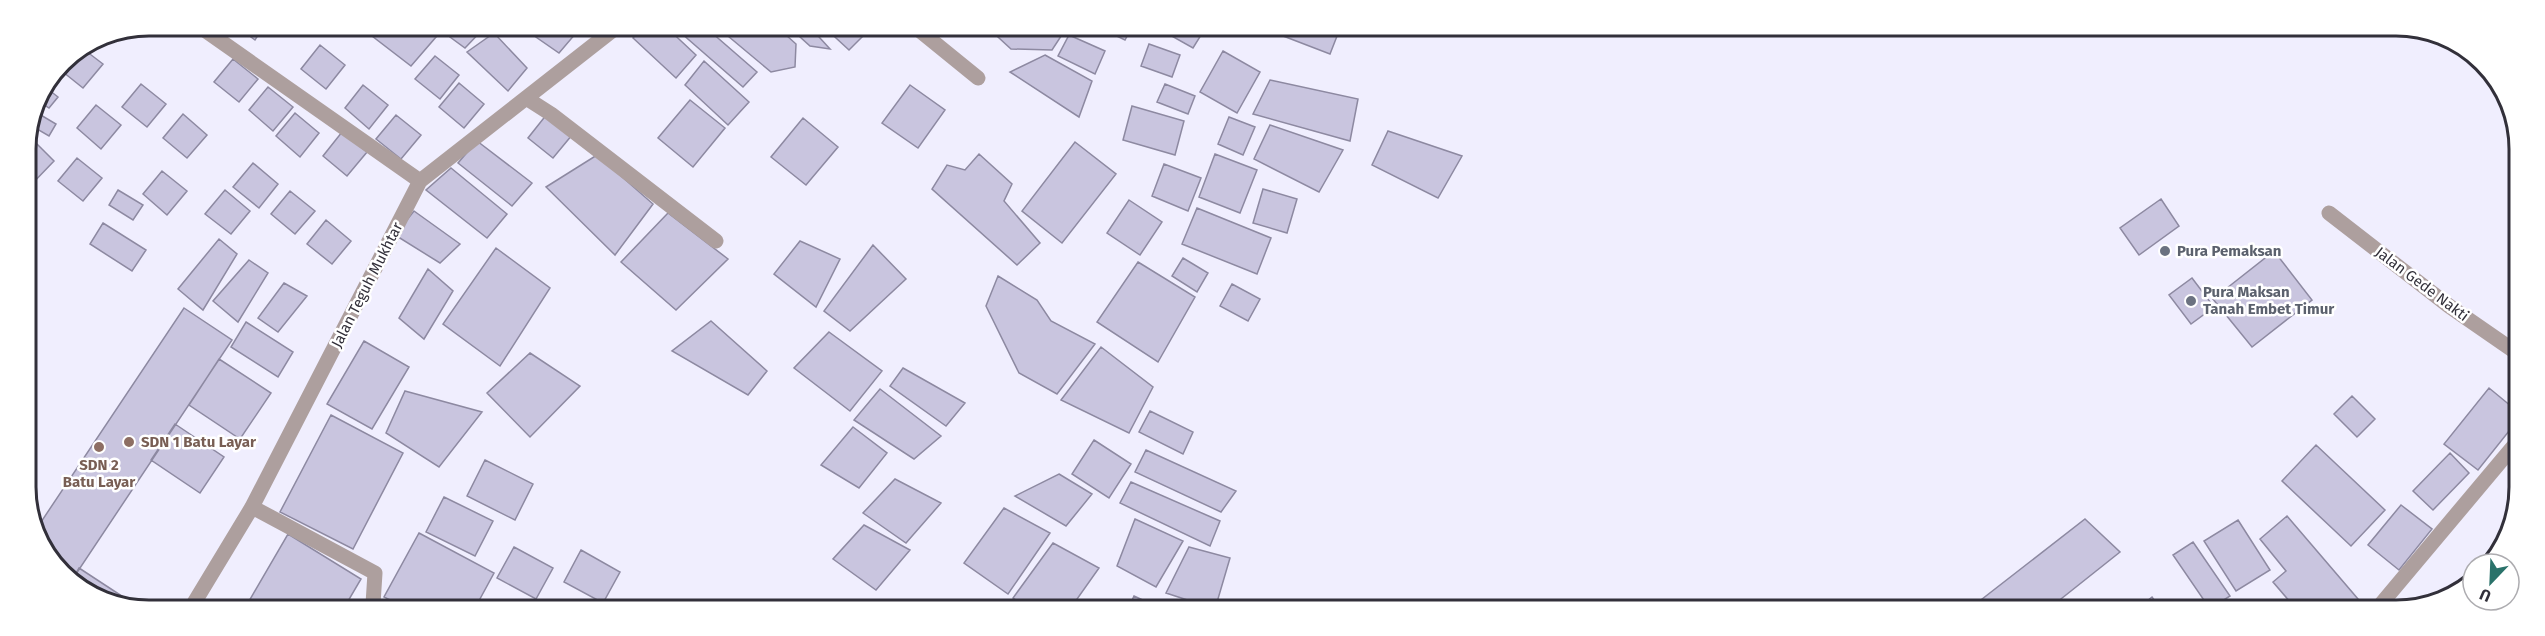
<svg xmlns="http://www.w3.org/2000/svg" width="2545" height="636" font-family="'Fira Sans',sans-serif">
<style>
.building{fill:#c9c5df;stroke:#8d89a1;stroke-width:1.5}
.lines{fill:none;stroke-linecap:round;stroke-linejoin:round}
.minor{stroke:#ad9f9e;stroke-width:15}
.worship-dot{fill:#6b7280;stroke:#fff;stroke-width:2}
.education-dot{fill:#8d6e63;stroke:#fff;stroke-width:2}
.labels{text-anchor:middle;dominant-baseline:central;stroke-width:5;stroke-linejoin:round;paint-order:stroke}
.worship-label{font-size:15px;font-weight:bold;fill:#5b616d;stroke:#fff;text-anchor:start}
.street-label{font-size:15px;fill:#32303a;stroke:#fff}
.education-label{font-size:15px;font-weight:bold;fill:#785e54;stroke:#fff;text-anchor:start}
.rim{fill:none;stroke:#32303a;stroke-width:3}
</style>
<rect width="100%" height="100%" fill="#f0eefe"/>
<path class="building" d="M 236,26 L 264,26 L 255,40 Z
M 359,26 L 421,26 L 436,37 L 411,66 Z
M 435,26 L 484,26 L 485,27 L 465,48 Z
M 520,26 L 582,26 L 559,53 Z
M 643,26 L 665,26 L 696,55 L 676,78 L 633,38 Z
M 673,26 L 704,26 L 757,72 L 743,87 Z
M 716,26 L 776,26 L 796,44 L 795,67 L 771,72 Z
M 788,26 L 809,26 L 830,49 L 810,46 Z
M 823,26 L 873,26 L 849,50 Z
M 986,26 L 1066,26 L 1067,27 L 1052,50 L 1011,49 Z
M 1098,27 L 1132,27 L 1125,40 Z
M 1163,27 L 1206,27 L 1193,48 L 1161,30 Z
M 1281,27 L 1327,27 L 1339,31 L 1330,54 L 1278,34 Z
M 494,33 L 527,68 L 508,91 L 467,52 Z
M 1069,35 L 1105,51 L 1095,74 L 1058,56 Z
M 1149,44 L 1180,55 L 1172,77 L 1141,66 Z
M 320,45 L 345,65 L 326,89 L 301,69 Z
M 82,48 L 103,64 L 83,88 L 58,68 L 66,59 Z
M 1223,51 L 1260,72 L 1237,113 L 1200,92 Z
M 1045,55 L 1092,81 L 1079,117 L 1010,72 Z
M 435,56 L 459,75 L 440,99 L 415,79 Z
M 233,59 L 258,79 L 239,102 L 214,82 Z
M 704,61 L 749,102 L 728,125 L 685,85 Z
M 1270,80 L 1358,99 L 1350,141 L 1253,114 Z
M 459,83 L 484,104 L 464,128 L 439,107 Z
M 141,84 L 166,104 L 147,127 L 122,107 Z
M 1165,84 L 1195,96 L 1188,114 L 1157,102 Z
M 363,85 L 388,105 L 369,129 L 345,108 Z
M 910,85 L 945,110 L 918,148 L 882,123 Z
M 44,86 L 58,97 L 49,108 L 37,100 Z
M 268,87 L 293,107 L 273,131 L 249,110 Z
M 690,100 L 725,128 L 693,167 L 658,138 Z
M 96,105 L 121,125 L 101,149 L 77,128 Z
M 1132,106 L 1184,121 L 1175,155 L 1123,140 Z
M 34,111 L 56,124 L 49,136 L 30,125 Z
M 295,113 L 319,133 L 300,157 L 276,136 Z
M 183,114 L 207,135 L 187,158 L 163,138 Z
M 547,114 L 572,135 L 553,158 L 528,138 Z
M 396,115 L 421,135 L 401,159 L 376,139 Z
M 1229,117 L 1255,127 L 1243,155 L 1218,144 Z
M 803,118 L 838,147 L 806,185 L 771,157 Z
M 1270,125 L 1343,150 L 1319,192 L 1254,159 Z
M 1388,131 L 1462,156 L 1438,198 L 1372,165 Z
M 342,132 L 367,152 L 347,176 L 323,156 Z
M 477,141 L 532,183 L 512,206 L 458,163 Z
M 35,142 L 54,161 L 30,186 L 26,182 L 26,152 Z
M 1075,142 L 1116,174 L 1062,243 L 1022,211 Z
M 979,154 L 1012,184 L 1004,201 L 1040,243 L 1017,265 L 932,189 L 947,165 L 965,170 Z
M 1215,154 L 1257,170 L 1240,213 L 1199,197 Z
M 597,155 L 653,204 L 615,255 L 546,187 Z
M 77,158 L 102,178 L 83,201 L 58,181 Z
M 253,163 L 278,184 L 259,208 L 233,187 Z
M 1164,164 L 1201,178 L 1188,211 L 1152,196 Z
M 451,168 L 507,214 L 487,238 L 426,190 Z
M 162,171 L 187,191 L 167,215 L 143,194 Z
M 1263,189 L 1297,199 L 1287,233 L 1253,223 Z
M 118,190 L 143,205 L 133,220 L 109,205 Z
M 225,190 L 250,211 L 231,234 L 205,214 Z
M 290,191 L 315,211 L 295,234 L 271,214 Z
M 2161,199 L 2179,226 L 2139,255 L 2120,228 Z
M 1129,200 L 1162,222 L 1140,255 L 1107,233 Z
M 1197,208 L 1271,238 L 1257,274 L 1182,244 Z
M 414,211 L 460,244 L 440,263 L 395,235 Z
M 668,213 L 728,259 L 676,310 L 621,262 Z
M 326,220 L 351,241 L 332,264 L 307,244 Z
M 103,223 L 146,250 L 132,271 L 90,244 Z
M 219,239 L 237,254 L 203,310 L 178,289 Z
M 800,241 L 840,259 L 816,307 L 774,274 Z
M 873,245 L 906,279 L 850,331 L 824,311 Z
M 496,248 L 550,288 L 500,366 L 443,324 Z
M 2274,251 L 2312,300 L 2252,347 L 2213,299 Z
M 1183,258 L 1208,273 L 1197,292 L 1172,276 Z
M 249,260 L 268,273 L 238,322 L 213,301 Z
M 1138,262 L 1195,297 L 1158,362 L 1097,322 Z
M 428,269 L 453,291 L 424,339 L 399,318 Z
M 998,276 L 1037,300 L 1051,321 L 1095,344 L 1057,394 L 1019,373 L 986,306 Z
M 2192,278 L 2214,307 L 2191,324 L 2169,295 Z
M 284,283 L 307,296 L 278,332 L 258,318 Z
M 1232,284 L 1260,299 L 1248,321 L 1220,306 Z
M 184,308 L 232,340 L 72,580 L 61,574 L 37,528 Z
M 711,321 L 767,371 L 748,395 L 672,351 Z
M 246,322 L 293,352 L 278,377 L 231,347 Z
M 829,332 L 882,371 L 850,411 L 794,368 Z
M 364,341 L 409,367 L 372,429 L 327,404 Z
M 1101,347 L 1153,387 L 1129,433 L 1061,400 Z
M 530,353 L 580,386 L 530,437 L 487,393 Z
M 219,359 L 271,393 L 240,439 L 189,405 Z
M 903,368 L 965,403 L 946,426 L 890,386 Z
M 2489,388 L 2517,411 L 2517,421 L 2478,470 L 2444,444 Z
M 880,389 L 941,436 L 914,459 L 854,420 Z
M 405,391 L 482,412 L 439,467 L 386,433 Z
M 2352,396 L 2375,419 L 2357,437 L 2334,414 Z
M 1150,411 L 1193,432 L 1183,454 L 1139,432 Z
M 331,415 L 403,453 L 353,549 L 280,512 Z
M 175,424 L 224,457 L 200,493 L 151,460 Z
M 853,427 L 887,453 L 859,488 L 821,465 Z
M 1094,440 L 1131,464 L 1109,498 L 1072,474 Z
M 2316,445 L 2385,510 L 2351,546 L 2282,481 Z
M 1146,450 L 1236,491 L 1221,512 L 1135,472 Z
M 2450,453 L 2469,473 L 2433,510 L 2413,491 Z
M 485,460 L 533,484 L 515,520 L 467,496 Z
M 1059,474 L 1092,494 L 1066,526 L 1015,496 Z
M 895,479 L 941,503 L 906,543 L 863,513 Z
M 1131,482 L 1220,521 L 1210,546 L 1120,503 Z
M 444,497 L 493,521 L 475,556 L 426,532 Z
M 2401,505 L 2432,529 L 2399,570 L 2368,545 Z
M 1004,508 L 1050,533 L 1008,594 L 964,563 Z
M 2287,516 L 2358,599 L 2345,610 L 2297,610 L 2273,582 L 2286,571 L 2260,539 Z
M 1135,519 L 1183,541 L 1156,587 L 1117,566 Z
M 2085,519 L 2120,552 L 2047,610 L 1968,610 Z
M 2238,520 L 2270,570 L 2236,591 L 2204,541 Z
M 864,525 L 910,550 L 876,590 L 833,559 Z
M 419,533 L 494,573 L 475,608 L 406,608 L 384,597 Z
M 288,534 L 361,579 L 344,608 L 245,608 Z
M 2193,542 L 2230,596 L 2210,609 L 2173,555 Z
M 1053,543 L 1099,568 L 1070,609 L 1029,609 L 1013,598 Z
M 514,547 L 553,568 L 536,599 L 497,578 Z
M 1189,547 L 1230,558 L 1215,609 L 1166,593 Z
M 581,550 L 620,572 L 603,603 L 564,582 Z
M 79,568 L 134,604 L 131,608 L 124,608 L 72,580 Z
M 1134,596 L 1162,609 L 1128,609 Z
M 2152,597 L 2161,610 L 2136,610 Z
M 568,602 L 578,608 L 564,608 Z"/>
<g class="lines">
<path class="minor" d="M 199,26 L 420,181
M 914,26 L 978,78
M 526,98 L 551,114 L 716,241
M 2329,213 L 2449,306 L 2517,353
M 252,507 L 375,573 L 373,604 L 382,608
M 191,608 L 252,507 L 420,181 L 618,26
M 2376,610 L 2517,442"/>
</g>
<g class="worship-dot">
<circle cx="2165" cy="251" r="6"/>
<circle cx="2191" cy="301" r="6"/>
</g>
<g class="education-dot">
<circle cx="129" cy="442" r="6"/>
<circle cx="99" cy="447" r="6"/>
</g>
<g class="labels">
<g class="worship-label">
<text x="2177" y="251">Pura Pemaksan</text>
<text x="2203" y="292">Pura Maksan<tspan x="2203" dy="17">Tanah Embet Timur</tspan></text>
</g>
<g class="street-label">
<text transform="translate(2422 284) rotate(37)">Jalan Gede Nakti</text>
<text transform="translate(367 285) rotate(-63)">Jalan Teguh Mukhtar</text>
</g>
<g class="education-label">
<text x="141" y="442">SDN 1 Batu Layar</text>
<text x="99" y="465" text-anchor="middle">SDN 2<tspan x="99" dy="17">Batu Layar</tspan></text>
</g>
</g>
<path d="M0 0H2545V636H0ZM149 36H2396A113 113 0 0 1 2509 149V487A113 113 0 0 1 2396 600H149A113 113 0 0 1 36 487V149A113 113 0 0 1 149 36Z" fill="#fff" fill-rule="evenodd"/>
<path class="rim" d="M149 36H2396A113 113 0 0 1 2509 149V487A113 113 0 0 1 2396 600H149A113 113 0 0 1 36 487V149A113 113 0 0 1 149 36Z"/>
<g transform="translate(2491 582) rotate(203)"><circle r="28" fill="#ffffff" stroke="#adacb0" stroke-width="1.5"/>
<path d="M0-4.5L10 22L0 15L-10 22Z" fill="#2a726a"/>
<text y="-9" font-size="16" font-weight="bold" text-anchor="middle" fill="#32303a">U</text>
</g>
</svg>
